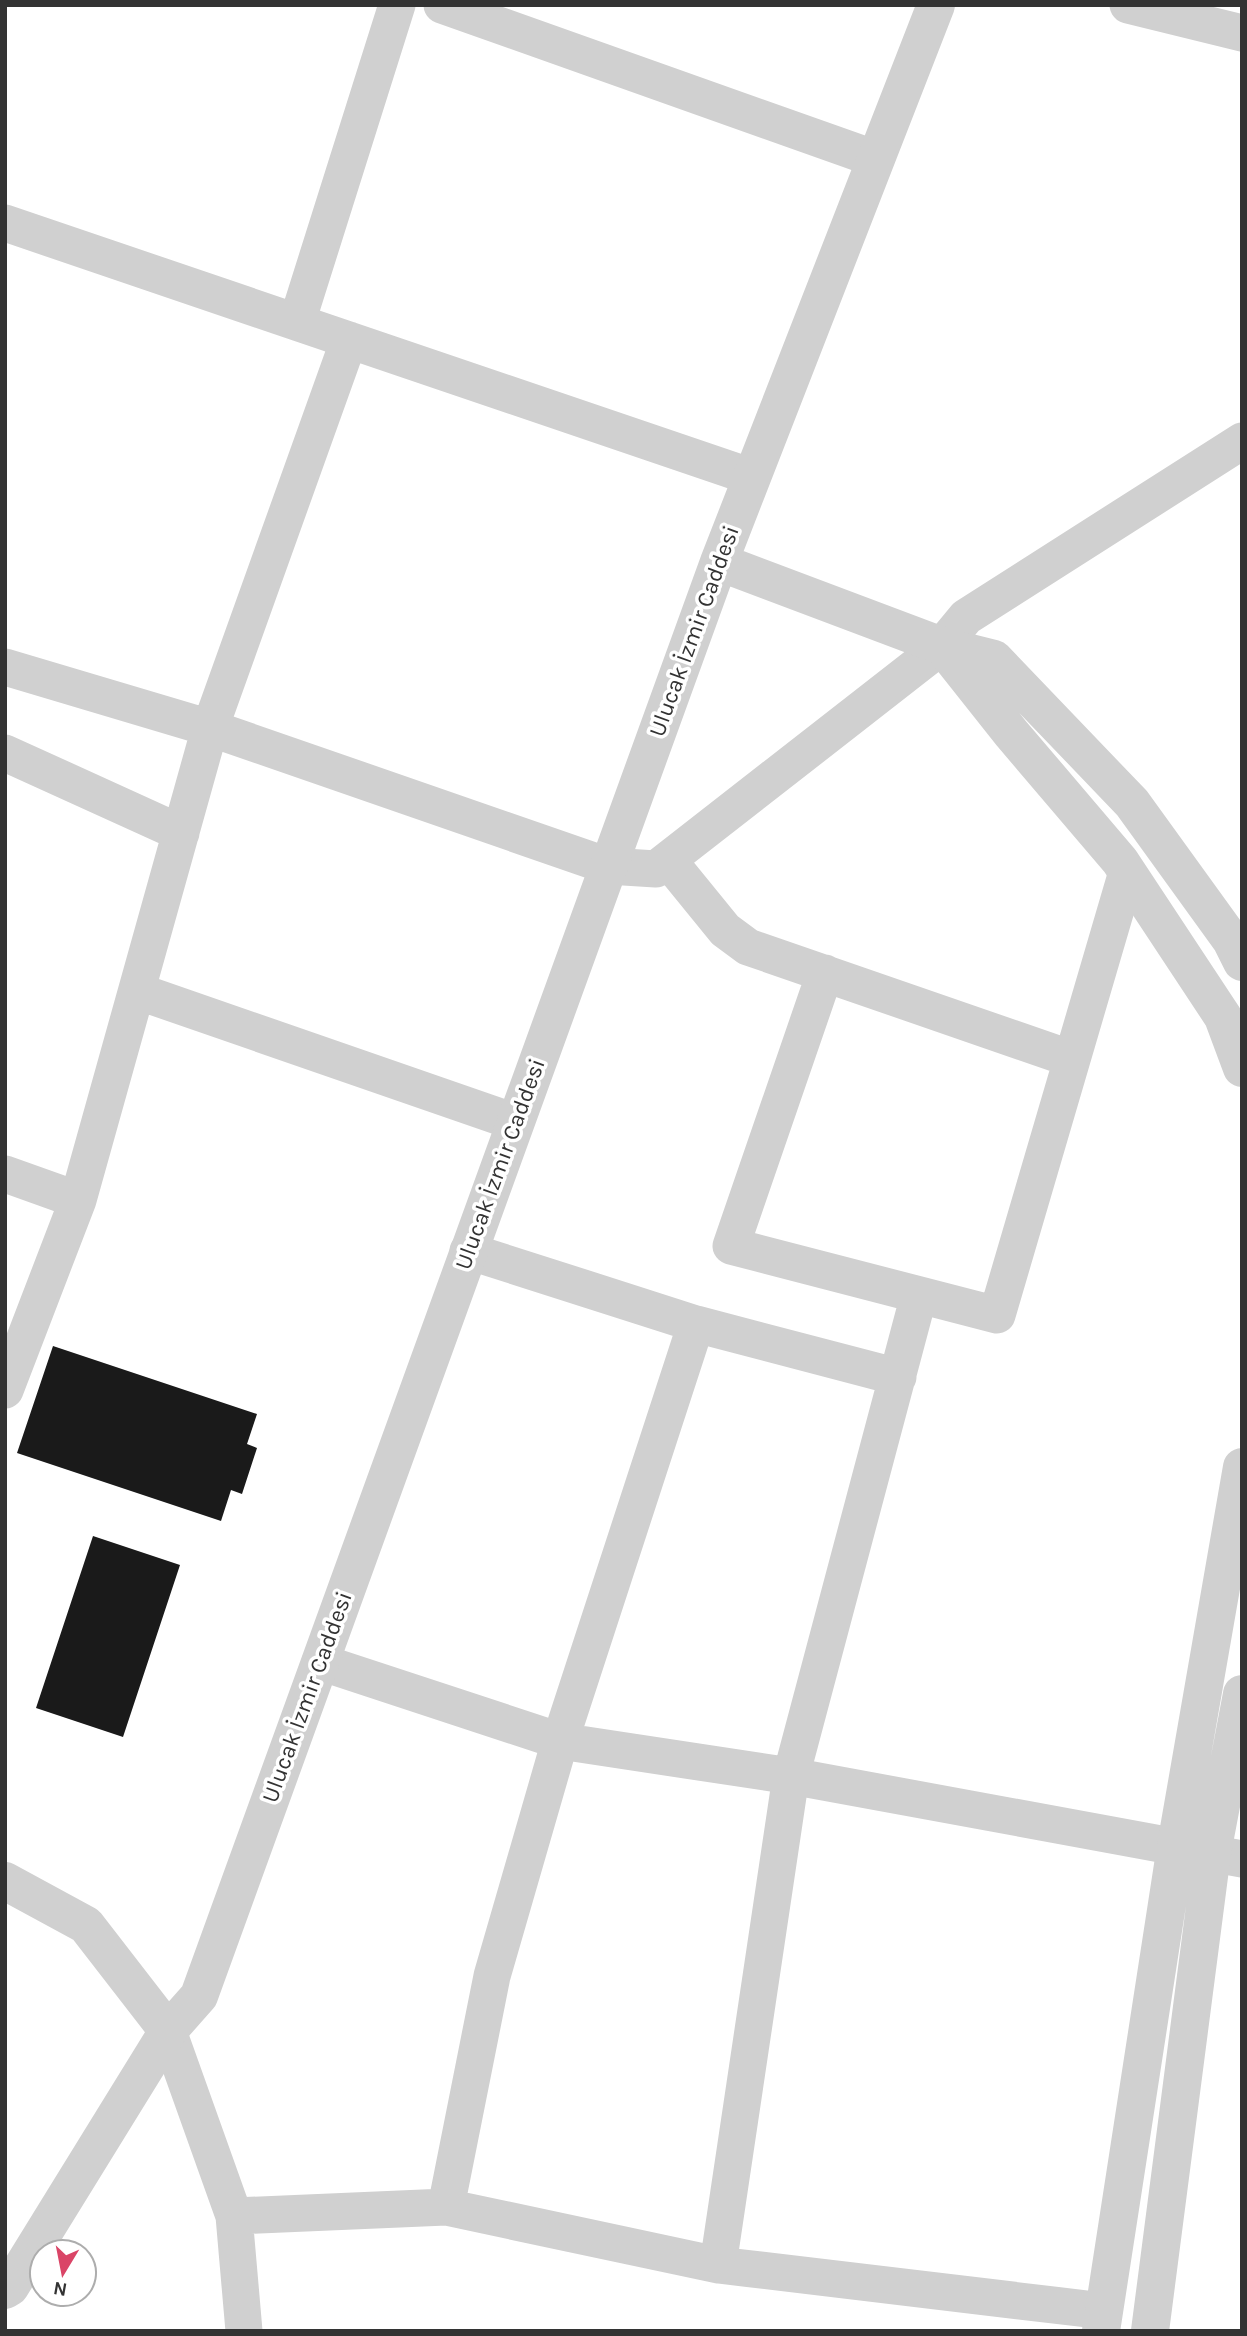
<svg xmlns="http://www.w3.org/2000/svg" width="1247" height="2336" font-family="Karla,sans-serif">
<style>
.building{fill:#1a1a1a}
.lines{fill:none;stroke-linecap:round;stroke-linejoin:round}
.minor{stroke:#d0d0d0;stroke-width:37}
.tertiary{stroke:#d0d0d0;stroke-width:38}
.labels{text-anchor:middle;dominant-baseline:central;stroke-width:7;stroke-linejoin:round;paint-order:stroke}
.street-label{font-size:23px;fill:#333;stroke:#fff}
</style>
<rect width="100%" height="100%" fill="#fff"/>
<path class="building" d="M 53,1346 L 257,1414 L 247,1444 L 257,1448 L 242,1494 L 231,1490 L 221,1521 L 17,1453 Z
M 93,1536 L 180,1565 L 123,1737 L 36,1708 Z"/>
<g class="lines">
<path class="minor" d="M 442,5 L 876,159
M 1128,5 L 1242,33
M 5,223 L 752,477
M 297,322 L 397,5
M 5,667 L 210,728 L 608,866 L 656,869 L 942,646 L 966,617 L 1242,441
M 5,753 L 181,833
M 668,860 L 725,930 L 748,947 L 1072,1059
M 825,973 L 731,1246 L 997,1315 L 1127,872
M 137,991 L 515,1122
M 5,1174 L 78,1200 L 210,728 L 349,340
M 468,1251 L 696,1324 L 898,1377
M 5,1390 L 78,1200
M 320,1662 L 560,1741 L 791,1776 L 1242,1859
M 168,2031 L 234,2216 L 244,2331
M 446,2207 L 492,1976 L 560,1741 L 696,1324
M 234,2216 L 446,2207 L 718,2265 L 1104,2311
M 718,2265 L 791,1776 L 919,1295"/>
<path class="tertiary" d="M 719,562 L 942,646 L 994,659 L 1132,803 L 1231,940 L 1242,962
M 942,646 L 1011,733 L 1120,861 L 1223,1017 L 1242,1068
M 5,1881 L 86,1925 L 168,2031
M 5,2290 L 10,2287 L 168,2031 L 199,1996 L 719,562 L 936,5
M 1101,2331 L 1176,1846 L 1242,1467
M 1150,2331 L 1212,1853 L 1242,1694"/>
</g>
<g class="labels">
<g class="street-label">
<text transform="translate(694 631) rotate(-70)">Ulucak İzmir Caddesi</text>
<text transform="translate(500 1164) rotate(-70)">Ulucak İzmir Caddesi</text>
<text transform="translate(307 1697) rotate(-70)">Ulucak İzmir Caddesi</text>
</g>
</g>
<rect width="1247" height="2336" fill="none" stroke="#333333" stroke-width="14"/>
<g transform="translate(63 2273) rotate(190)"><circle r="33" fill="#ffffff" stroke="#adadad" stroke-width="2"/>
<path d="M0-5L12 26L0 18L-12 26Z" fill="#da4567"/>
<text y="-10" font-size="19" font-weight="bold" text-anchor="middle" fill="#333333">N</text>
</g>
</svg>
